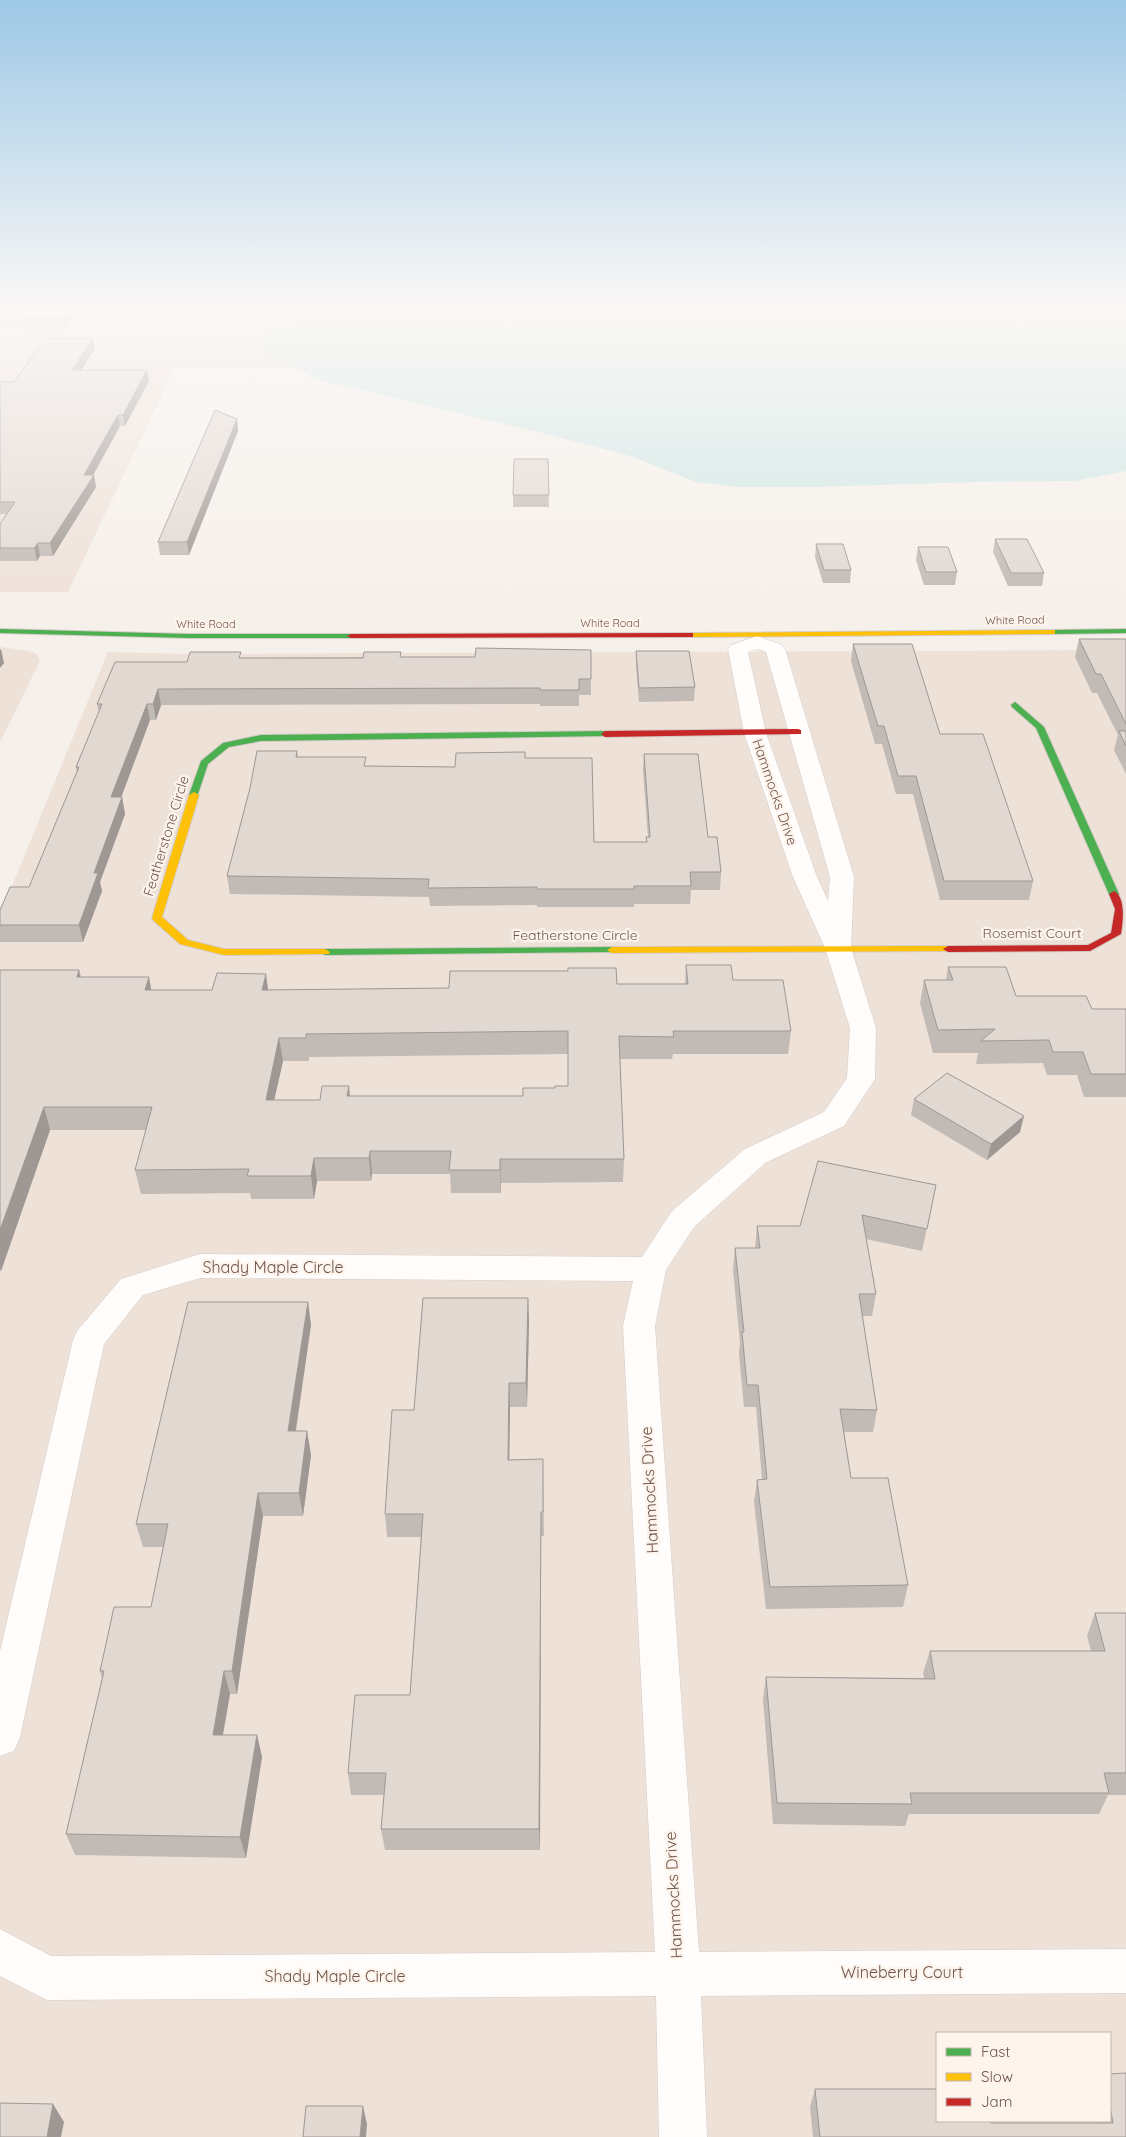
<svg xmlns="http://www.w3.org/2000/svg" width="1126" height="2137" font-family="Quicksand,sans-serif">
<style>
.residential{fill:#eee1d8;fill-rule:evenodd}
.water{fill:#cde6e4}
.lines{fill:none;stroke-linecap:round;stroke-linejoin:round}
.street-casing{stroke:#d5cdc8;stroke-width:1}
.fast-casing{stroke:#d4cbc6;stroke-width:2}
.slow-casing{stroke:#d4cbc6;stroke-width:2}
.jam-casing{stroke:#d4cbc6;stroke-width:2}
.street{fill:#fefdfc;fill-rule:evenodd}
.fast{fill:#4caf50;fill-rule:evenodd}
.slow{fill:#ffc107;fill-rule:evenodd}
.jam{fill:#c62828;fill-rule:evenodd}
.wall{fill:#c2bab5;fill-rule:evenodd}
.shaded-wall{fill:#9e9793}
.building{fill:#e2d8d2;stroke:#9e9793;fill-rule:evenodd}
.labels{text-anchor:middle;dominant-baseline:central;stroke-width:4.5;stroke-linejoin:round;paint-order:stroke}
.far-street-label{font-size:11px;fill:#70554d;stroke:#fdf4ec}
.street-label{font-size:14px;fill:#70554d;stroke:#fdf4ec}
.near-street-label{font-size:16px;fill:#70554d;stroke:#fdf4ec}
</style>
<rect width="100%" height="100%" fill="#f6f0ea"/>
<path class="residential" d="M 0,306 L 342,306 L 319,367 L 175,367 L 68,592 L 0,592 Z
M 0,647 L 29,651 L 37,654 L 40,661 L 0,742 Z
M 1126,650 L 1126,2137 L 0,2137 L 0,915 L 108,652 L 186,654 ZM 937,2033 L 1110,2033 L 1110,2121 L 937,2121 Z"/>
<path class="water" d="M 320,306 L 1126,306 L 1126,471 L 1075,481 L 974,482 L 815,487 L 739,487 L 696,482 L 630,456 L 543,433 L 318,380 L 257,347 L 272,328 L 310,313 Z"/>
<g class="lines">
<defs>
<path id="street" d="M 757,636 L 782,645 L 785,649 L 854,877 L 851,948 L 876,1028 L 875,1079 L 844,1126 L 765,1163 L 694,1227 L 666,1270 L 655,1326 L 699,1952 L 1126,1949 L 1126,1993 L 701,1996 L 707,2137 L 659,2137 L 656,1996 L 47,2000 L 0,1976 L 0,1929 L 51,1956 L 655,1952 L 623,1326 L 633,1281 L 200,1278 L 143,1295 L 104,1344 L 20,1737 L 14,1751 L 0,1756 L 0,1651 L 73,1340 L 77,1331 L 121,1279 L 200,1254 L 642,1257 L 672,1211 L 745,1149 L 824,1112 L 847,1078 L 850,1028 L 825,948 L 793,877 L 744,733 L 728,649 L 731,645 ZM 757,649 L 766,652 L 830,877 L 828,901 L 817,877 L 766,733 L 748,652 Z"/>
<path id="fast" d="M 0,629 L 189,634 L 351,634 L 355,636 L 351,638 L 189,638 L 0,633 Z
M 1126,629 L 1126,633 L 1052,634 L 1048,632 L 1052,630 Z
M 1015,702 L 1044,727 L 1119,894 L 1118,896 L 1110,896 L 1109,894 L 1036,728 L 1012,707 L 1011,705 Z
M 605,731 L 609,734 L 608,736 L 261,741 L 229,747 L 208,764 L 197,797 L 194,798 L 189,795 L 201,761 L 223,743 L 261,735 Z
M 612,947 L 617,950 L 616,952 L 325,955 L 320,952 L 325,949 Z"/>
<path id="slow" d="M 1052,630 L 1055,630 L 1055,634 L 690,637 L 686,635 L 690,633 Z
M 194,792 L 199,795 L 162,917 L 188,940 L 224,949 L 325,949 L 330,952 L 329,954 L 224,955 L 180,944 L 153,920 L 152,918 L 189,795 Z
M 948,946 L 952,947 L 953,949 L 952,951 L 612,953 L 607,950 L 612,947 Z"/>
<path id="jam" d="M 690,633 L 693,633 L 693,637 L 351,638 L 347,636 L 351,634 Z
M 798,729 L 801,730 L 801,734 L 605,737 L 601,734 L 605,731 Z
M 1114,891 C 1126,897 1123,922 1121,934 L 1090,951 L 948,952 L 943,949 L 948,946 L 1088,945 L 1111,933 L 1115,909 L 1109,894 Z"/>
</defs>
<use href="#street" class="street-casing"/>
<use href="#fast" class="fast-casing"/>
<use href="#slow" class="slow-casing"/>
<use href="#jam" class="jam-casing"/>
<use href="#street" class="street"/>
<use href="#fast" class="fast"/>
<use href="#slow" class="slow"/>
<use href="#jam" class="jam"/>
</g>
<path class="wall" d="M 0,306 L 81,306 L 65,329 L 27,329 L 26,325 L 0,325 Z
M 95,349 L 81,370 L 147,370 L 149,381 L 125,426 L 120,426 L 93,475 L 96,487 L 53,556 L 40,556 L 37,561 L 0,561 L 0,524 L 7,514 L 0,514 L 0,382 L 14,382 Z
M 237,419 L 238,431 L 189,555 L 160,555 L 158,542 Z
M 548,459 L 549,507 L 513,507 L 513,495 Z
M 995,539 L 1044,573 L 1042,586 L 1008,586 L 993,552 Z
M 816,544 L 851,570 L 850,583 L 823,583 L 815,557 Z
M 918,547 L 957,572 L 955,585 L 924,585 L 916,560 Z
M 1079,639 L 1126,639 L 1126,774 L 1114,750 L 1118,735 L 1097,693 L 1092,693 L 1075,657 Z
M 853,644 L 940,734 L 1033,881 L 1029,900 L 940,900 L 913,794 L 896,794 L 882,744 L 875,744 L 851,661 Z
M 636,651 L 695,687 L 694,701 L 639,702 L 636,665 Z
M 401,657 L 591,679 L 591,695 L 579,695 L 579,706 L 540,706 L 540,704 L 161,705 L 156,720 L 150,720 L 121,797 L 122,797 L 125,814 L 100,882 L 102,891 L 83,942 L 0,942 L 0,910 L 29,887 L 77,772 L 76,767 L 99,712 L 97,704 L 187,662 L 242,658 Z
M 297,751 L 298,757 L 366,766 L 455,767 L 525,758 L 594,842 L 646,842 L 646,837 L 648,837 L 643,771 L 644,754 L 708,837 L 721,872 L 720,890 L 691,890 L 690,904 L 634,904 L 634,907 L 537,907 L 537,905 L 430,906 L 429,897 L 230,894 L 227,876 Z
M 686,965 L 733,980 L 791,1031 L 788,1054 L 673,1054 L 672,1059 L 620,1059 L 624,1159 L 623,1182 L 501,1183 L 501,1193 L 451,1193 L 450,1174 L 372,1174 L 371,1181 L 317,1181 L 314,1199 L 251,1199 L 250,1193 L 141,1194 L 135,1170 L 146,1130 L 50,1130 L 1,1271 L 0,1271 L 0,970 L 79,970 L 81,977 L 151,990 L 269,990 L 449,988 L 617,984 L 685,984 ZM 568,1054 L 568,1086 L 555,1088 L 523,1096 L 350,1096 L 320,1100 L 274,1100 L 283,1061 L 309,1061 L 309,1057 Z
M 948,967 L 1016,996 L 1092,1009 L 1126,1009 L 1126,1097 L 1084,1097 L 1077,1075 L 1047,1075 L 1043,1063 L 976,1064 L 978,1053 L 933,1053 L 920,1003 L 924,980 L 946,980 Z
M 914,1099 L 1020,1132 L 987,1160 L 911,1115 Z
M 936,1185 L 922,1251 L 866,1239 L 876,1294 L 872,1316 L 862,1316 L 877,1410 L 873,1432 L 844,1432 L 851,1478 L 908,1585 L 903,1607 L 766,1609 L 754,1502 L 757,1480 L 762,1479 L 756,1407 L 744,1407 L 739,1354 L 740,1343 L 733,1270 L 735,1248 L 755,1248 L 757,1226 L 800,1226 Z
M 528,1298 L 529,1322 L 527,1407 L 510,1407 L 509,1460 L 543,1459 L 544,1536 L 541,1536 L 540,1850 L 385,1850 L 381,1829 L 384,1795 L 351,1795 L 348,1773 L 410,1695 L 421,1537 L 387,1537 L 385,1514 L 414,1410 Z
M 308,1302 L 311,1325 L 296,1431 L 307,1431 L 311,1455 L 303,1516 L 263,1516 L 237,1694 L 230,1694 L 223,1735 L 257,1735 L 262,1757 L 246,1858 L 75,1855 L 66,1834 L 102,1679 L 100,1671 L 151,1607 L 163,1547 L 143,1547 L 136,1524 Z
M 1095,1613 L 1126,1613 L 1126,1795 L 1108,1795 L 1099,1814 L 909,1814 L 905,1826 L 773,1824 L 763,1699 L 766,1677 L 924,1678 L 923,1673 L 930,1651 L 1091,1651 L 1087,1636 Z
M 1110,2074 L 1126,2137 L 813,2137 L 810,2107 L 815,2089 L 991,2123 L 1098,2123 L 1098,2121 L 1110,2121 Z"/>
<path class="shaded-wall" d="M 72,306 L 81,306 L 65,329 L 63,319 Z
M 93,338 L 95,349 L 74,381 L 72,370 Z
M 147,370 L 149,381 L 125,426 L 123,415 Z
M 118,415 L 120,426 L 92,477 L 94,475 L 96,487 L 53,556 L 50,543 L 84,475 Z
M 237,419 L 238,431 L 189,555 L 187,542 Z
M 38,543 L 40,556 L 37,561 L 34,548 Z
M 1,649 L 4,663 L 0,668 L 0,650 Z
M 158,689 L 161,705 L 156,720 L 153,704 Z
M 147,704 L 150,720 L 115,814 L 111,797 Z
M 122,797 L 125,814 L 100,882 L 102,891 L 83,942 L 79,925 L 94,873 Z
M 79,970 L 84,993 L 77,977 Z
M 266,974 L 269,996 L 262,990 Z
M 149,977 L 153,999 L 145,990 Z
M 279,1038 L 283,1061 L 269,1123 L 266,1100 Z
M 349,1086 L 351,1109 L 347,1096 Z
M 44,1107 L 50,1130 L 1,1271 L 0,1267 L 0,1230 Z
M 1024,1116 L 1020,1132 L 987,1160 L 991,1144 Z
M 370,1151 L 372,1174 L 371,1181 L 369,1158 Z
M 314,1158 L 317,1181 L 314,1199 L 311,1176 Z
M 500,1159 L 501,1183 L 501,1193 L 500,1170 Z
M 528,1298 L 529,1322 L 527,1407 L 526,1383 Z
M 308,1302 L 311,1325 L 292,1455 L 288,1431 Z
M 509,1383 L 510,1407 L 509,1483 L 508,1460 Z
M 307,1431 L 311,1455 L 303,1516 L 299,1493 Z
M 258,1493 L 263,1516 L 237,1694 L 232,1671 Z
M 541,1512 L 541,1536 L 540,1850 L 539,1829 Z
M 224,1671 L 230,1694 L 219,1756 L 213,1735 Z
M 257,1735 L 262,1757 L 246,1858 L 240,1837 Z
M 53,2104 L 64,2122 L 61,2137 L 47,2137 Z
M 363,2106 L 367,2124 L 366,2137 L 360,2137 Z"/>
<path class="building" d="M 0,306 L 72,306 L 63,319 L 25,319 L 28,315 L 0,315 Z
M 46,338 L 93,338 L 72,370 L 147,370 L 123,415 L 118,415 L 84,475 L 94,475 L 50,543 L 38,543 L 34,548 L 0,548 L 0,524 L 15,502 L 0,502 L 0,382 L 14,382 Z
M 215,410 L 237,419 L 187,542 L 158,542 Z
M 514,459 L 548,459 L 549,495 L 513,495 Z
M 995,539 L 1027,539 L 1044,573 L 1011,573 Z
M 816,544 L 843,544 L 851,570 L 824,570 Z
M 918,547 L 948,547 L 957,572 L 926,572 Z
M 1079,639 L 1126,639 L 1126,724 L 1101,674 L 1096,674 Z
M 853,644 L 912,644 L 940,734 L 983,734 L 1033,881 L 944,881 L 916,776 L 898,776 L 884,726 L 878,726 Z
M 476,648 L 591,650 L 591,679 L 579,679 L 579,690 L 540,690 L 540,688 L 158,689 L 153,704 L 147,704 L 111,797 L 122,797 L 94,873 L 98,873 L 79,925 L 0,925 L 0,910 L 10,887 L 29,887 L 79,767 L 76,767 L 102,704 L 97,704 L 115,662 L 187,662 L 190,652 L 241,652 L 239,658 L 363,658 L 364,652 L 401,652 L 400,657 L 475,657 Z
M 636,651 L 689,651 L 695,687 L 639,688 Z
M 1119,731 L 1126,731 L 1126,746 Z
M 257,751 L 297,751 L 296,757 L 366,757 L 364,766 L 455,767 L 456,753 L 525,752 L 525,758 L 592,758 L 594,842 L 647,842 L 646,837 L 650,837 L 644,754 L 698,754 L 708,837 L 717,837 L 721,872 L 690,872 L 691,886 L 634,886 L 634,889 L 537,889 L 537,887 L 428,888 L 429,879 L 227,876 L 250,788 Z
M 686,965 L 731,965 L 733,980 L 783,980 L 791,1031 L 673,1031 L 674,1037 L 619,1036 L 624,1159 L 500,1159 L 500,1170 L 449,1170 L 451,1151 L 370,1151 L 369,1158 L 314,1158 L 311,1176 L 247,1176 L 249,1169 L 135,1170 L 152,1107 L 44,1107 L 0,1230 L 0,970 L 79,970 L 77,977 L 149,977 L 145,990 L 212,990 L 217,973 L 266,974 L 262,990 L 449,988 L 450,971 L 568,971 L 568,968 L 616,968 L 617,984 L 688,984 ZM 568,1031 L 568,1086 L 555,1086 L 555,1088 L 523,1088 L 523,1096 L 347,1096 L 349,1086 L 322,1086 L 320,1100 L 266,1100 L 279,1038 L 306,1038 L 306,1034 Z
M 948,967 L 1006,967 L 1016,996 L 1086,996 L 1092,1009 L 1126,1009 L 1126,1074 L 1091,1074 L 1083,1052 L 1053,1052 L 1049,1040 L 981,1041 L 995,1029 L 938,1030 L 924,980 L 953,980 Z
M 947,1073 L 1024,1116 L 991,1144 L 914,1099 Z
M 818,1161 L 936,1185 L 927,1229 L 862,1215 L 876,1294 L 859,1294 L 877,1410 L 840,1409 L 851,1478 L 888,1478 L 908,1585 L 770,1587 L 757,1480 L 767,1479 L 758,1385 L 747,1385 L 742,1332 L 744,1332 L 735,1248 L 760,1248 L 757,1226 L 800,1226 Z
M 423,1298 L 528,1298 L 526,1383 L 509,1383 L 508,1460 L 543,1459 L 543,1512 L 541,1512 L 539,1829 L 381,1829 L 386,1773 L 348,1773 L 355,1695 L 410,1695 L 423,1514 L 385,1514 L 392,1410 L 414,1410 Z
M 188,1302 L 308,1302 L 288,1431 L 307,1431 L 299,1493 L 258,1493 L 232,1671 L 224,1671 L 213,1735 L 257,1735 L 240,1837 L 66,1834 L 104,1671 L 100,1671 L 114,1607 L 151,1607 L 168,1524 L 136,1524 Z
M 1095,1613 L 1126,1613 L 1126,1773 L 1104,1773 L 1109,1793 L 910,1793 L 912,1804 L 777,1803 L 766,1677 L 935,1679 L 930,1651 L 1105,1651 Z
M 1126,2073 L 1126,2137 L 820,2137 L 815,2089 L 937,2089 L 937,2121 L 990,2121 L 991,2123 L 1113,2123 L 1110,2106 L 1110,2074 Z
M 0,2103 L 53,2104 L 47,2137 L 0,2137 Z
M 306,2106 L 363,2106 L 360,2137 L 303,2137 Z"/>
<linearGradient id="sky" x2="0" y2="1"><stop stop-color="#9dc8e6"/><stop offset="0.51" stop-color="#fbf8f6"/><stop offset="1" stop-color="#fbf8f6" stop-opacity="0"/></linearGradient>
<rect width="1126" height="605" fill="url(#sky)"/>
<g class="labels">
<g class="far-street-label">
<text transform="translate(1015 620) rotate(-1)">White Road</text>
<text x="610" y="623">White Road</text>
<text x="206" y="624">White Road</text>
</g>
<g class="street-label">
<text transform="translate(775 792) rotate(71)">Hammocks Drive</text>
<text transform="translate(166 836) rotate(-73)">Featherstone Circle</text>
<text x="1032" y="933">Rosemist Court</text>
<text x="575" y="935">Featherstone Circle</text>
</g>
<g class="near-street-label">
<text x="273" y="1267">Shady Maple Circle</text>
<text transform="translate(649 1490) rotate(-93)">Hammocks Drive</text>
<text transform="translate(673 1895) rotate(-93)">Hammocks Drive</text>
<text x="902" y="1972">Wineberry Court</text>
<text x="335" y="1976">Shady Maple Circle</text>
</g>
</g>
<rect x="936" y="2032" width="175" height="90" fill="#fdf4ec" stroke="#c5b4ac"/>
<rect x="946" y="2048" width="25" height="8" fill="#4caf50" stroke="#c5b4ac"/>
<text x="981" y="2057" font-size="15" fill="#70554d">Fast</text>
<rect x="946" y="2073" width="25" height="8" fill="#ffc107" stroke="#c5b4ac"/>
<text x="981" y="2082" font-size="15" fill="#70554d">Slow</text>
<rect x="946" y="2098" width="25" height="8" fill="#c62828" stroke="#c5b4ac"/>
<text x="981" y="2107" font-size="15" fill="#70554d">Jam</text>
</svg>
